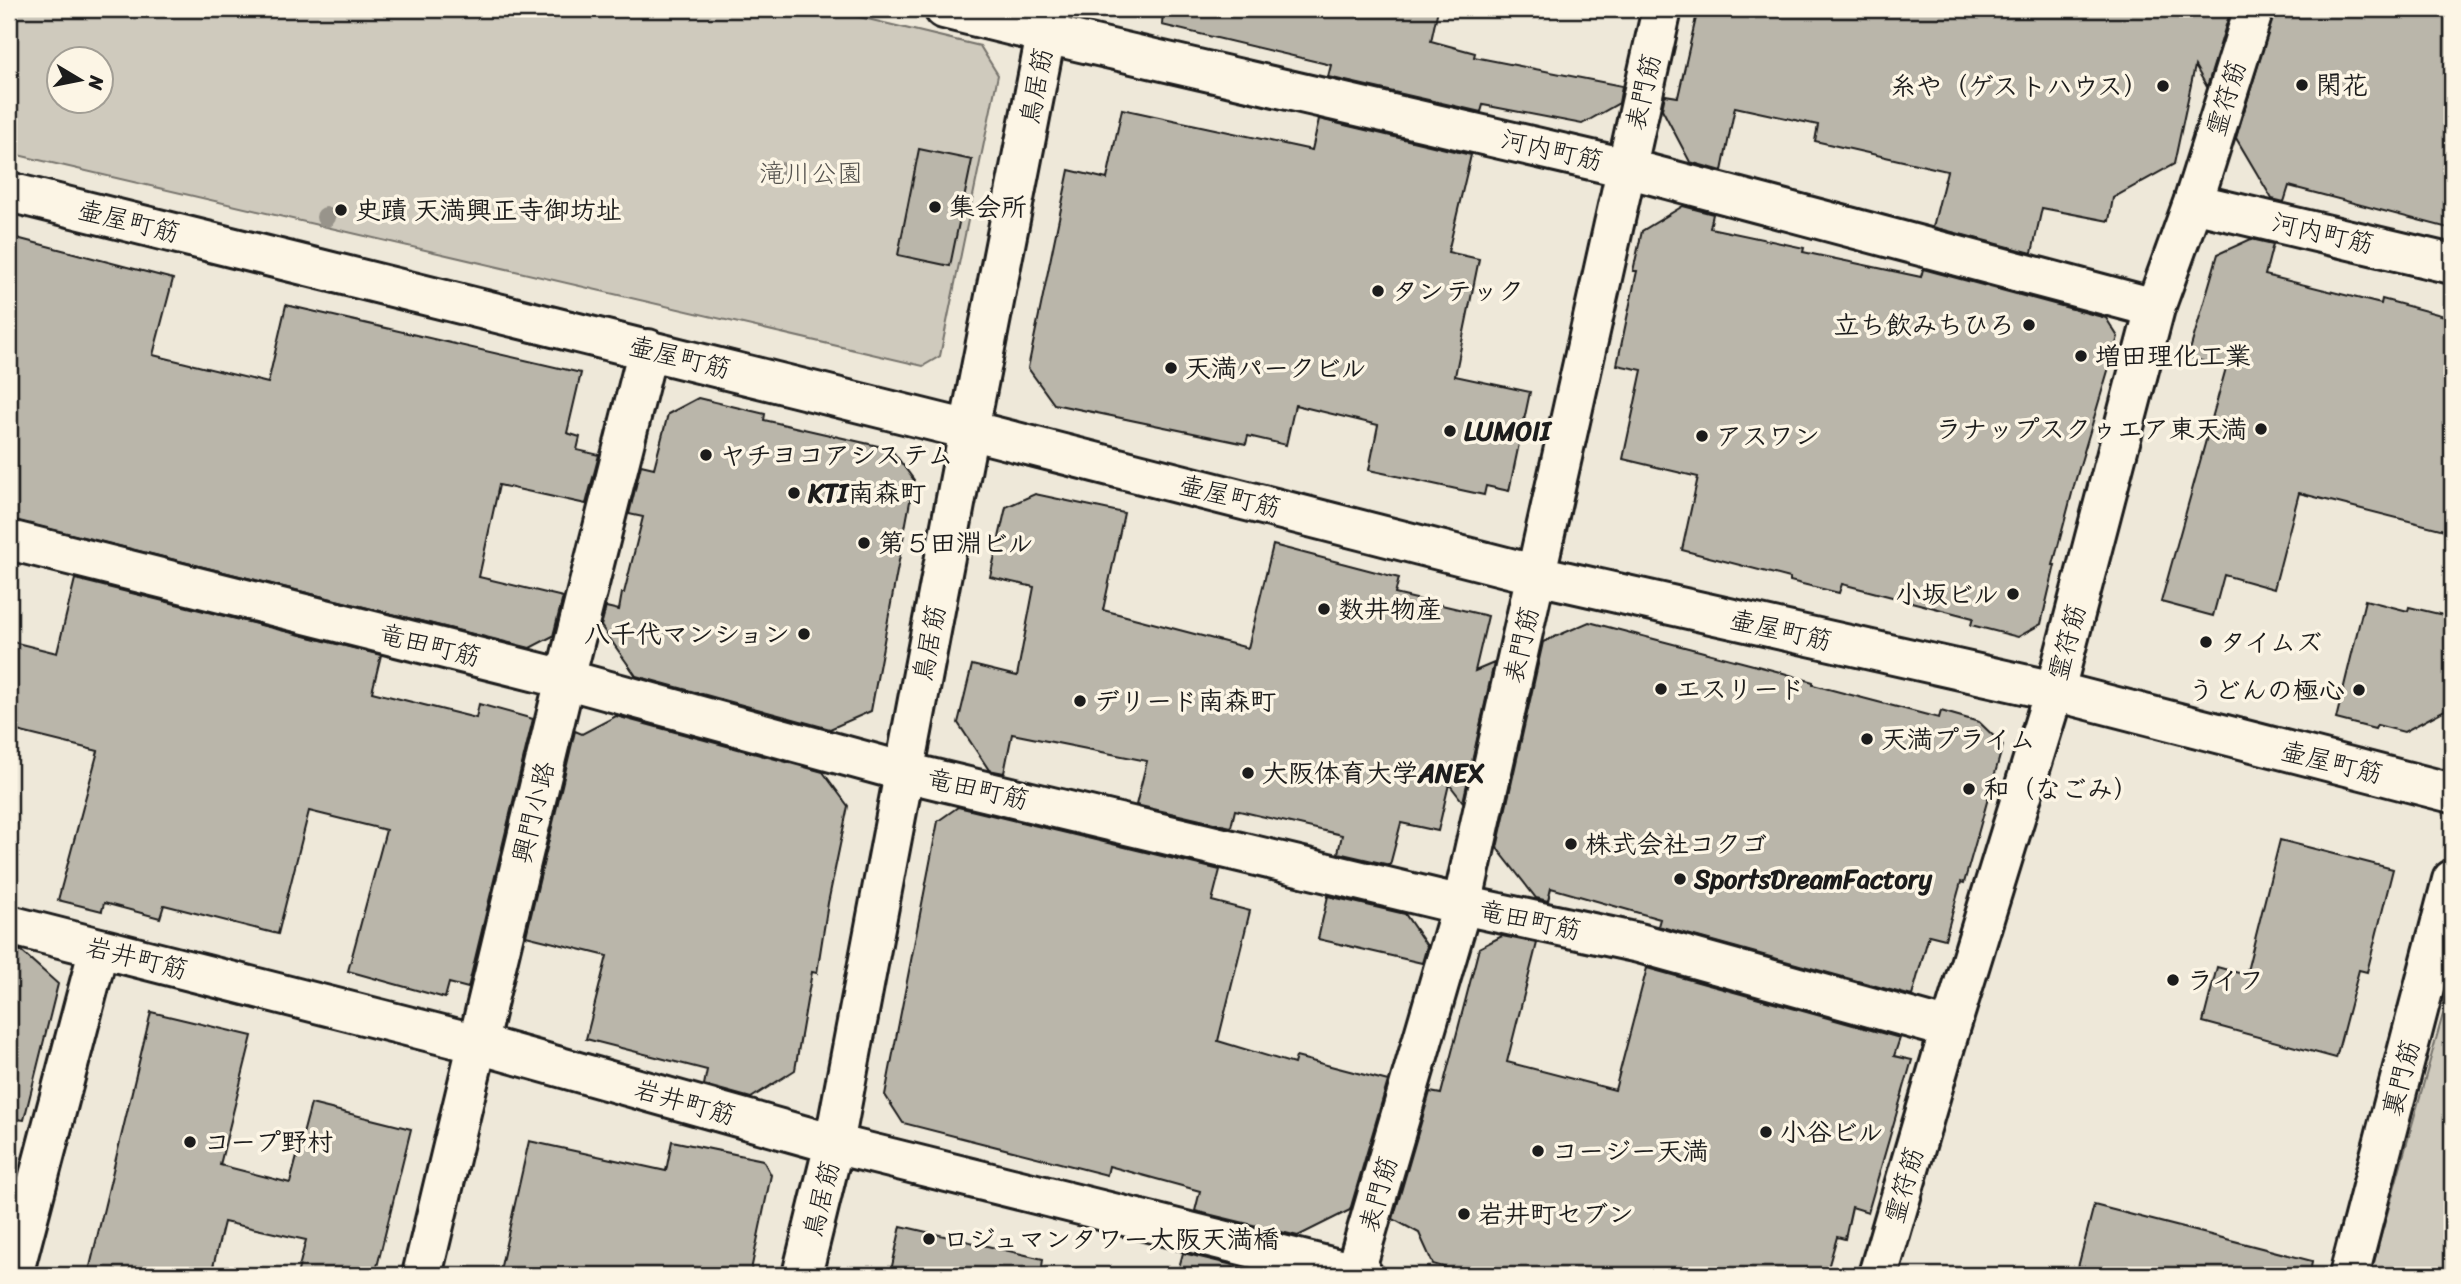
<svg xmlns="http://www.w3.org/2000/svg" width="2461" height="1284" font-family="Sriracha,'Klee One',sans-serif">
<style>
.green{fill:#cfcabd;stroke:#76736c;stroke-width:2;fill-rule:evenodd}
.building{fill:#bab6aa;stroke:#1c1c1c;stroke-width:2}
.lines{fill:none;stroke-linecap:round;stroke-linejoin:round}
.minor-casing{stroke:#1c1c1c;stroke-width:44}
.minor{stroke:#fcf5e5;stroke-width:38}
.tree{fill:#98948b}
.poi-dot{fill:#1c1c1c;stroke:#fcf5e5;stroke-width:2.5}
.labels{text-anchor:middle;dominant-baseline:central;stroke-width:7;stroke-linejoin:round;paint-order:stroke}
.poi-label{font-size:26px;font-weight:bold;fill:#1c1c1c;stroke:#fcf5e5;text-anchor:start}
.street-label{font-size:26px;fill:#1c1c1c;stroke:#fcf5e5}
.park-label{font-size:26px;fill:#52504c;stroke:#fcf5e5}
</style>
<rect width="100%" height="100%" fill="#eee8d9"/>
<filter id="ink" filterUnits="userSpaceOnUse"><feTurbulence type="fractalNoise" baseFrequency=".0143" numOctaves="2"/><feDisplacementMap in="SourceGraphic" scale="14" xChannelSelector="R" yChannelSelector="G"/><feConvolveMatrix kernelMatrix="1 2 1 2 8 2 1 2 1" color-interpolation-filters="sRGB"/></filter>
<g filter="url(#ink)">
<path class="green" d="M 9,9 L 826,9 L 980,46 L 998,75 L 940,356 L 923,366 L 9,153 ZM 60,60 L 102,60 L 102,102 L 60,102 Z
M 2452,982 L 2452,1275 L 2370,1275 Z"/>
<path class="building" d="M 1163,9 L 1438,9 L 1431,41 L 1475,53 L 1474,57 L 1622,86 L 1619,103 L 1582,124 L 1483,105 L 1481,112 L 1328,77 L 1331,65 L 1162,25 Z
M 1698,9 L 2231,9 L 2207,87 L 2195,66 L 2174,164 L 2113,198 L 2109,221 L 2042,208 L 2032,253 L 1933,227 L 1947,171 L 1815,141 L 1818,125 L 1735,107 L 1722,171 L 1690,162 L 1662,109 L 1665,95 L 1678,97 Z
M 2275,9 L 2452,9 L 2452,229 L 2289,186 L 2284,202 L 2272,199 L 2236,138 Z
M 1122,109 L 1312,150 L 1319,119 L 1471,155 L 1448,252 L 1479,259 L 1455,376 L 1530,392 L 1509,491 L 1486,486 L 1484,495 L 1369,470 L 1378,425 L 1295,405 L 1286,445 L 1248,436 L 1246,444 L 1054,404 L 1028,368 L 1069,170 L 1107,179 Z
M 919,149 L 972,160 L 950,266 L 898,255 Z
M 1683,206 L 1713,214 L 1710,228 L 1804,248 L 1803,252 L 1921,277 L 1923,269 L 2106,318 L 2118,337 L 2075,482 L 2053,565 L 2055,565 L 2041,624 L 2018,637 L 1971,625 L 1973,618 L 1842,584 L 1839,593 L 1790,581 L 1790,578 L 1682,550 L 1698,477 L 1623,459 L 1642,370 L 1617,365 L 1637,271 L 1633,271 L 1642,231 Z
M 9,236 L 173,279 L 153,355 L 268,383 L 286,305 L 581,373 L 567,433 L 580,437 L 577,450 L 599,455 L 586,504 L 499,485 L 479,577 L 563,597 L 553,636 L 530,648 L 9,519 Z
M 2251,239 L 2273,244 L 2265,275 L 2381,304 L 2382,299 L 2452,318 L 2452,532 L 2299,493 L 2274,589 L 2224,575 L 2213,616 L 2161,602 L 2226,368 L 2188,357 L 2218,254 Z
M 698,398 L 765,414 L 764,420 L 891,449 L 914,480 L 871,711 L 830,729 L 636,676 L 601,626 L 606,607 L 619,610 L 622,593 L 624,593 L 643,517 L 629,514 L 641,465 L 654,468 L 668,414 Z
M 1035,494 L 1124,513 L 1103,610 L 1248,648 L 1273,545 L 1399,578 L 1395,594 L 1488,616 L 1475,671 L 1494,663 L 1463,802 L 1449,784 L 1438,831 L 1401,823 L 1390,865 L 1338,853 L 1342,835 L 1235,810 L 1231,827 L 1136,805 L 1147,761 L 1012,734 L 1004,773 L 989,770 L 958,723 L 972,665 L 1017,676 L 1034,587 L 990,577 L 1006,507 Z
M 75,579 L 381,655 L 372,692 L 476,718 L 479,704 L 533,719 L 468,988 L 449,983 L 445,998 L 348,971 L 386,830 L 309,811 L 278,934 L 164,905 L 160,918 L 104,903 L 102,911 L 58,900 L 98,751 L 9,729 L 9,641 L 57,653 Z
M 2365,600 L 2408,611 L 2409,607 L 2452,617 L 2452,682 L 2445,710 L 2404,732 L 2377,725 L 2375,729 L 2336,719 Z
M 1589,622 L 1780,672 L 1813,682 L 1813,685 L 1939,718 L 1941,711 L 1979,722 L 2003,745 L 1974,848 L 1964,883 L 1961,882 L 1945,939 L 1929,935 L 1912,996 L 1658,926 L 1660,919 L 1551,888 L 1548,901 L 1536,898 L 1497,848 L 1543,642 Z
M 616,716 L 823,772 L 848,806 L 828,903 L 817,973 L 812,972 L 795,1070 L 751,1098 L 704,1085 L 707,1070 L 586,1039 L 607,956 L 526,936 L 575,731 L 582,734 Z
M 958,807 L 1220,870 L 1212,901 L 1250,911 L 1218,1041 L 1294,1064 L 1296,1057 L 1388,1081 L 1350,1210 L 1298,1236 L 1195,1211 L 1200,1191 L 1109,1166 L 1107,1175 L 903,1123 L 885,1095 L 938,821 Z
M 2280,840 L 2393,869 L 2367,972 L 2359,970 L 2336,1058 L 2203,1022 L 2217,967 L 2246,975 Z
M 1328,896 L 1405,914 L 1427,946 L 1422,963 L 1318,939 Z
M 1502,936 L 1537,943 L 1507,1062 L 1615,1090 L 1647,968 L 1900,1038 L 1894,1056 L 1912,1060 L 1868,1212 L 1852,1207 L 1845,1239 L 1837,1237 L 1826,1275 L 1470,1275 L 1433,1264 L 1419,1233 L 1393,1219 L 1430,1092 L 1441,1094 L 1479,948 Z
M 9,948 L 21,951 L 58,984 L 24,1120 L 9,1118 Z
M 151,1012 L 252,1036 L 220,1165 L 290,1183 L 311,1104 L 411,1129 L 375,1275 L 297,1275 L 306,1240 L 224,1222 L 211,1275 L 88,1275 Z
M 529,1141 L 666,1171 L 672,1141 L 763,1160 L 771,1175 L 750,1275 L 499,1275 Z
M 2094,1205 L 2312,1261 L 2310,1275 L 2076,1275 Z
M 901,1226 L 1043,1259 L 1041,1275 L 890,1275 Z
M 1183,1253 L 1237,1266 L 1219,1275 L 1177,1275 Z"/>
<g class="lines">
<defs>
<path id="minor" d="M 944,9 L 1046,34 L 1626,168 L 2155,308
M 9,192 L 969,430 L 1537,575 L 2054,691 L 2452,793
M 2193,203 L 2452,264
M 9,540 L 565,679 L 905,772 L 1462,905 L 1639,943 L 1950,1029
M 9,925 L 478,1044 L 834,1144 L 1363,1275
M 13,1275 L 99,948
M 422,1275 L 565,679 L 648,349
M 802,1275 L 834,1144 L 969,430 L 1051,9
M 1354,1275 L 1462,905 L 1662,9
M 1878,1275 L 1950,1029 L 2059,675 L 2155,308 L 2193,203 L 2254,9
M 2349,1275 L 2452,880"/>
</defs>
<use href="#minor" class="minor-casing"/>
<use href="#minor" class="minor"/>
</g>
<g class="tree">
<circle cx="782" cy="172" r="10"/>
<circle cx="326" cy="217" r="10"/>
</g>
</g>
<g class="poi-dot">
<circle cx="2302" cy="85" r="7"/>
<circle cx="2163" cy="86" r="7"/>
<circle cx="935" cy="207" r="7"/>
<circle cx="341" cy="210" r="7"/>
<circle cx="1378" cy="291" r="7"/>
<circle cx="2029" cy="325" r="7"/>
<circle cx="2081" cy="356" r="7"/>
<circle cx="1171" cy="368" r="7"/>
<circle cx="2261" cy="429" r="7"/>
<circle cx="1450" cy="431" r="7"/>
<circle cx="1702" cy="436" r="7"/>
<circle cx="706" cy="455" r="7"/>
<circle cx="794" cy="493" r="7"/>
<circle cx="864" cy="543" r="7"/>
<circle cx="2013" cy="594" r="7"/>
<circle cx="1324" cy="609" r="7"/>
<circle cx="804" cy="634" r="7"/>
<circle cx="2206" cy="642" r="7"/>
<circle cx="1661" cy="689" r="7"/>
<circle cx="2359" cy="690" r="7"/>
<circle cx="1080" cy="701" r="7"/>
<circle cx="1867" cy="739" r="7"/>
<circle cx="1248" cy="773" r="7"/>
<circle cx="1969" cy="789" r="7"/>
<circle cx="1571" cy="844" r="7"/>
<circle cx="1680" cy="879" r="7"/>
<circle cx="2173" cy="980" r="7"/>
<circle cx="1766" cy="1132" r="7"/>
<circle cx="190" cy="1142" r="7"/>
<circle cx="1538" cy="1151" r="7"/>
<circle cx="1464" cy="1214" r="7"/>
<circle cx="929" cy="1239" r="7"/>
</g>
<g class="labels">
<g class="poi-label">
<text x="2316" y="85">閑花</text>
<text x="2149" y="86" text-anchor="end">糸や（ゲストハウス）</text>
<text x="949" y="207">集会所</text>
<text x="355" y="210">史蹟 天満興正寺御坊址</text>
<text x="1392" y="291">タンテック</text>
<text x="2015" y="325" text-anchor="end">立ち飲みちひろ</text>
<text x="2095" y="356">増田理化工業</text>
<text x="1185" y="368">天満パークビル</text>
<text x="2247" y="429" text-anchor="end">ラナップスクゥエア東天満</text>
<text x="1464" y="431">LUMOII</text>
<text x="1716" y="436">アスワン</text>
<text x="720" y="455">ヤチヨコアシステム</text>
<text x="808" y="493">KTI南森町</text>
<text x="878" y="543">第５田淵ビル</text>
<text x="1999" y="594" text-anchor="end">小坂ビル</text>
<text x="1338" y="609">数井物産</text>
<text x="790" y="634" text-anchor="end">八千代マンション</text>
<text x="2220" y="642">タイムズ</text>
<text x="1675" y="689">エスリード</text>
<text x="2345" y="690" text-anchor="end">うどんの極心</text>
<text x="1094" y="701">デリード南森町</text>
<text x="1881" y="739">天満プライム</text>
<text x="1262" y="773">大阪体育大学ANEX</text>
<text x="1983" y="789">和（なごみ）</text>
<text x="1585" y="844">株式会社コクゴ</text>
<text x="1694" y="879">SportsDreamFactory</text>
<text x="2187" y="980">ライフ</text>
<text x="1780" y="1132">小谷ビル</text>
<text x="204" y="1142">コープ野村</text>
<text x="1552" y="1151">コージー天満</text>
<text x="1478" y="1214">岩井町セブン</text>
<text x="943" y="1239">ロジュマンタワー大阪天満橋</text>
</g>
<g class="street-label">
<text transform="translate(1036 86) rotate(-79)">鳥居筋</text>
<text transform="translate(1643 92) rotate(-77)">表門筋</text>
<text transform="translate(2226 98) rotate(-73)">霊符筋</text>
<text transform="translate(1552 150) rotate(13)">河内町筋</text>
<text transform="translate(129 221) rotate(14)">壷屋町筋</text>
<text transform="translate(2323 233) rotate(13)">河内町筋</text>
<text transform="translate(680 357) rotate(14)">壷屋町筋</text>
<text transform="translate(1230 496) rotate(14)">壷屋町筋</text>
<text transform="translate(1781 630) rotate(13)">壷屋町筋</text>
<text transform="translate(2067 642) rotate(-75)">霊符筋</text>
<text transform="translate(929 643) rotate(-79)">鳥居筋</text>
<text transform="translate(430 645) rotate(14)">竜田町筋</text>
<text transform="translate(1521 645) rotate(-77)">表門筋</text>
<text transform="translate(2332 762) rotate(14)">壷屋町筋</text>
<text transform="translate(978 789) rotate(13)">竜田町筋</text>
<text transform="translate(533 812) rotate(-76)">興門小路</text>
<text transform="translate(1530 920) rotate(12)">竜田町筋</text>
<text transform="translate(137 958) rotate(14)">岩井町筋</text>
<text transform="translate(2401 1078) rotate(-75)">裏門筋</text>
<text transform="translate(685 1102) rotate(16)">岩井町筋</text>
<text transform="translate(1904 1185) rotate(-74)">霊符筋</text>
<text transform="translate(1378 1194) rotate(-74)">表門筋</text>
<text transform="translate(821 1199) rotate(-76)">鳥居筋</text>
</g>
<g class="park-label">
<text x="811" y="173">滝川公園</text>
</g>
</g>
<rect width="2461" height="1284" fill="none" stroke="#fcf5e5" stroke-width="35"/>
<rect x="18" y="18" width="2426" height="1249" fill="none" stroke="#1c1c1c" stroke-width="2.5" filter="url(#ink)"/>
<g transform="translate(80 80) rotate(100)"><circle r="33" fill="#fcf5e5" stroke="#a29e95" stroke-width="2"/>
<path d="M0-5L12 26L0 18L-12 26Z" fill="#1c1c1c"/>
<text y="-10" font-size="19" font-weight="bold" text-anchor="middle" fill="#1c1c1c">N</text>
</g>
</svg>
